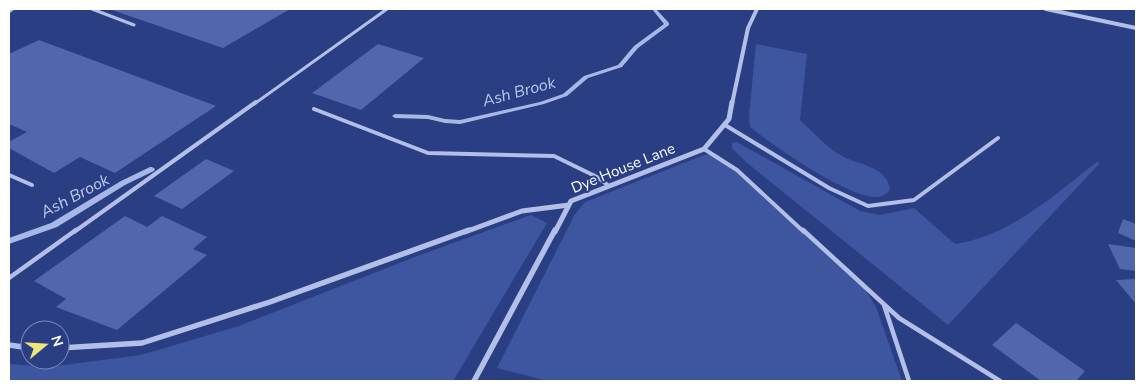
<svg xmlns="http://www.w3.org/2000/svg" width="1145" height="390" font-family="'Nunito Sans',sans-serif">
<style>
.green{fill:#3e569f}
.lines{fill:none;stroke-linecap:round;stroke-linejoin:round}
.stream{fill:#a7b8e6;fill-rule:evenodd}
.building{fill:#5267ab}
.service-far2{stroke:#b3bfe6;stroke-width:3}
.service-far1{stroke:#b3bfe6;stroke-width:4}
.service{stroke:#b3bfe6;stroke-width:4.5}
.minor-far2{stroke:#b3bfe6;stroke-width:4}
.minor-far1{stroke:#b3bfe6;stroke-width:5}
.minor{stroke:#b3bfe6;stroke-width:5.5}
.labels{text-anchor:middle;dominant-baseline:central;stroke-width:4;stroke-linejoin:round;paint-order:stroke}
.street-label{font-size:15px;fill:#fff;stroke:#293e83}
.water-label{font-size:16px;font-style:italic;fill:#becaee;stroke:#293e83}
</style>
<rect width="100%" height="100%" fill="#293e83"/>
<path class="green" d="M 756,44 L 807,54 L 800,120 C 813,132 827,148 842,156 C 859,166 887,165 890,190 C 885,195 881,198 873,197 C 843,194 775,147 750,127 L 749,115 Z
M 737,142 L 860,211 L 880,215 L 914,208 L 955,244 C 1010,236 1054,195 1097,162 L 1100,163 L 948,325 L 746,162 L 732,148 L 732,143 Z
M 717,154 L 856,275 L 876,307 L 902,381 L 548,381 L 497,368 L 575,214 L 585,202 L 704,155 Z
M 531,215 L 547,223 L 453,381 L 9,381 L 9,364 L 49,367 L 141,355 L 239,326 L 420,255 Z"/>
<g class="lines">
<path class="stream" d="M 652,9 L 656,9 L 669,23 L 669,25 L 638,48 L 622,67 L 588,78 L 567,96 L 544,104 L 460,124 L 445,123 L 428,119 L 395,118 L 392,116 L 395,114 L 428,115 L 445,119 L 460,120 L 540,102 L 563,94 L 584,76 L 618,65 L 634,46 L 664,24 Z
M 150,167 L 152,167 L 155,169 L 154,171 L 125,185 L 57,227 L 9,244 L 9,238 L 51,223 L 121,181 Z"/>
</g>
<path class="building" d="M 109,9 L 290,9 L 223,48 Z
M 39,40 L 216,106 L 115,173 L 80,157 L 54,173 L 9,148 L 9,142 L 27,132 L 9,124 L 9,54 Z
M 378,44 L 424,58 L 361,110 L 312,93 Z
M 206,159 L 234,171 L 182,209 L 154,196 Z
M 125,216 L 147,227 L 162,216 L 207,237 L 193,249 L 207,255 L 117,330 L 56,307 L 66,299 L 34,281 Z
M 1123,219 L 1136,224 L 1136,241 L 1118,233 Z
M 1108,244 L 1136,248 L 1136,271 L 1120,269 Z
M 1136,279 L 1136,304 L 1116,280 Z
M 1016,323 L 1085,371 L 1076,381 L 1041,381 L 992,345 Z"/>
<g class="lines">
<path class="service-far2" d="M 92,9 L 134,25
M 254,104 L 387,9"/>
<path class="service-far1" d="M 314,109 L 428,153 L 554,156 L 597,177 L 609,186
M 725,125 L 829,188 L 868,206 L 914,200 L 998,138
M 704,149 L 737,170 L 804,232
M 9,175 L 32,185
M 74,232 L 256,102"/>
<path class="service" d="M 803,230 L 899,318 L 1000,381
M 9,278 L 76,230
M 884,305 L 909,381"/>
<path class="minor-far2" d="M 1046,9 L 1136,28
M 9,11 L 12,9
M 732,104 L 748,28 L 757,9"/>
<path class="minor-far1" d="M 465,232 L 522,211 L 569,205
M 555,232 L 571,201 L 704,149 L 729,119 L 732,102"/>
<path class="minor" d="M 9,345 L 30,348
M 60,348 L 142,343 L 270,302 L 469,230
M 474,381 L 555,230"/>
</g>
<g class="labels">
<g class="street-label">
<text transform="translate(623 168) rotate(-22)">Dye House Lane</text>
</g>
<g class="water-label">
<text transform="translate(519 92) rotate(-15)">Ash Brook</text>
<text transform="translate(75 196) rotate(-28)">Ash Brook</text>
</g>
</g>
<rect width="1145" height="390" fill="none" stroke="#ffffff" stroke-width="20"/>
<g transform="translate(45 345) rotate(72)"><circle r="24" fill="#293e83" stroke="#7f8bb5"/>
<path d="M0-4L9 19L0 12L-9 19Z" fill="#ede47a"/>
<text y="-8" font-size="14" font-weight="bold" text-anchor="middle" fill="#ffffff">N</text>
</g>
</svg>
